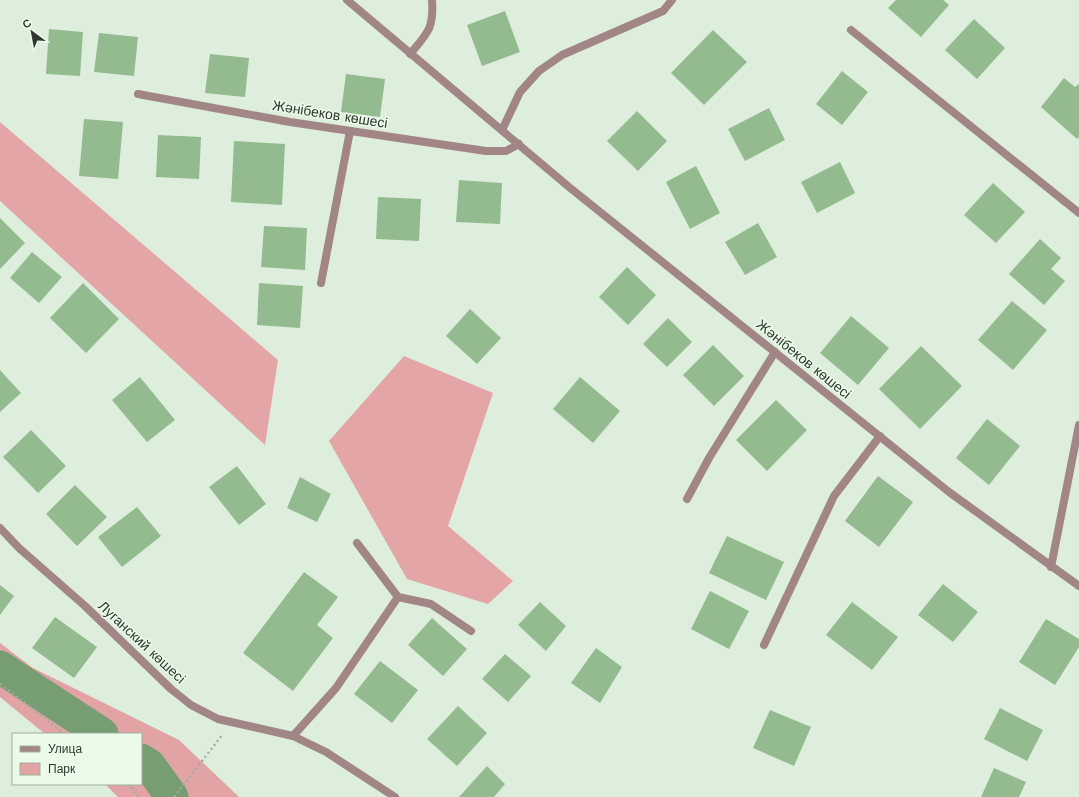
<svg xmlns="http://www.w3.org/2000/svg" width="1079" height="797" font-family="'Work Sans',sans-serif">
<style>
.green{fill:#e1a3a4}
.forest{fill:#e4a5a6}
.lines{fill:none;stroke-linecap:round;stroke-linejoin:round}
.river{stroke:#779e73;stroke-width:33}
.building{fill:#93bb8f}
.path{stroke:#a1ad9f;stroke-width:2.5;stroke-dasharray:2 3;stroke-linecap:butt}
.service{stroke:#a28686;stroke-width:8}
.minor{stroke:#a28686;stroke-width:8}
.tertiary{stroke:#a28686;stroke-width:8}
.labels{text-anchor:middle;dominant-baseline:central;stroke-width:3;stroke-linejoin:round;paint-order:stroke}
.street-label{font-size:14px;fill:#313730;stroke:#ebfbe9}
</style>
<rect width="100%" height="100%" fill="#deeedc"/>
<path class="green" d="M 0,643 L 33,668 L 179,740 L 239,797 L 118,797 L 105,784 L 141,784 L 141,734 L 45,734 L 0,697 Z"/>
<path class="forest" d="M 0,122 L 278,360 L 265,445 L 0,201 Z
M 404,356 L 493,393 L 448,526 L 513,581 L 488,604 L 407,579 L 329,441 Z"/>
<g class="lines">
<path class="river" d="M 0,667 L 102,734
M 141,760 L 149,765 L 172,797"/>
</g>
<path class="building" d="M 896,0 L 943,0 L 949,5 L 921,37 L 888,8 Z
M 505,11 L 520,52 L 482,66 L 467,25 Z
M 974,19 L 1005,48 L 977,79 L 945,50 Z
M 49,29 L 83,32 L 80,76 L 46,74 Z
M 713,30 L 747,62 L 704,105 L 671,73 Z
M 99,33 L 138,37 L 134,76 L 94,72 Z
M 210,54 L 249,58 L 245,97 L 205,93 Z
M 842,71 L 868,92 L 842,125 L 816,104 Z
M 346,74 L 385,79 L 380,117 L 341,112 Z
M 1064,78 L 1075,87 L 1079,84 L 1079,137 L 1077,139 L 1041,107 Z
M 769,108 L 785,140 L 745,161 L 728,129 Z
M 637,111 L 667,141 L 638,171 L 607,141 Z
M 84,119 L 123,122 L 118,179 L 79,176 Z
M 158,135 L 201,137 L 199,179 L 156,177 Z
M 234,141 L 285,144 L 282,205 L 231,202 Z
M 840,162 L 855,193 L 817,213 L 801,182 Z
M 696,166 L 720,213 L 690,229 L 666,182 Z
M 459,180 L 502,183 L 500,224 L 456,222 Z
M 993,183 L 1025,212 L 996,243 L 964,215 Z
M 378,197 L 421,199 L 419,241 L 376,239 Z
M 0,218 L 25,243 L 0,269 Z
M 758,223 L 777,257 L 745,275 L 725,242 Z
M 264,226 L 307,228 L 305,270 L 261,267 Z
M 1040,239 L 1061,258 L 1051,269 L 1065,281 L 1044,305 L 1009,274 Z
M 32,252 L 62,277 L 39,303 L 10,278 Z
M 627,267 L 656,295 L 628,325 L 599,297 Z
M 83,283 L 119,319 L 86,353 L 50,318 Z
M 259,283 L 303,286 L 300,328 L 257,325 Z
M 1012,301 L 1047,330 L 1013,370 L 978,340 Z
M 470,309 L 501,338 L 477,364 L 446,336 Z
M 851,316 L 889,348 L 858,385 L 820,353 Z
M 668,318 L 692,342 L 667,367 L 643,344 Z
M 713,345 L 744,376 L 714,406 L 683,375 Z
M 921,346 L 962,386 L 920,429 L 879,389 Z
M 0,370 L 21,393 L 0,412 Z
M 140,377 L 175,420 L 147,442 L 112,400 Z
M 580,377 L 620,411 L 593,443 L 553,409 Z
M 776,400 L 807,430 L 767,471 L 736,440 Z
M 987,419 L 1020,446 L 989,485 L 956,458 Z
M 31,430 L 66,466 L 38,493 L 3,457 Z
M 237,466 L 266,504 L 239,525 L 209,487 Z
M 878,476 L 913,502 L 879,547 L 845,521 Z
M 300,477 L 331,494 L 317,522 L 287,508 Z
M 75,485 L 107,517 L 77,546 L 46,514 Z
M 137,507 L 161,536 L 122,567 L 98,537 Z
M 727,536 L 784,562 L 766,600 L 709,573 Z
M 304,572 L 338,597 L 317,625 L 333,638 L 293,691 L 243,653 Z
M 943,584 L 978,612 L 953,642 L 918,615 Z
M 0,585 L 14,596 L 0,615 Z
M 710,591 L 749,611 L 729,649 L 691,629 Z
M 540,602 L 566,626 L 546,651 L 518,625 Z
M 852,602 L 898,637 L 872,670 L 826,635 Z
M 55,617 L 97,647 L 74,678 L 32,648 Z
M 432,618 L 467,649 L 443,676 L 408,645 Z
M 1046,619 L 1079,639 L 1079,647 L 1055,685 L 1019,662 Z
M 596,648 L 622,667 L 600,703 L 571,683 Z
M 505,654 L 531,676 L 508,702 L 482,679 Z
M 380,661 L 418,690 L 392,723 L 354,694 Z
M 458,706 L 487,733 L 457,766 L 427,739 Z
M 1000,708 L 1043,730 L 1027,761 L 984,739 Z
M 770,710 L 811,727 L 794,766 L 753,748 Z
M 487,766 L 505,784 L 494,797 L 459,797 Z
M 994,768 L 1026,782 L 1019,797 L 981,797 Z"/>
<g class="lines">
<path class="path" d="M 0,684 L 65,734
M 128,784 L 140,797
M 174,797 L 223,734"/>
<path class="service" d="M 321,283 L 350,131
M 687,499 L 709,458 L 775,352
M 398,597 L 431,604 L 471,631
M 764,645 L 834,496 L 880,436
M 293,736 L 336,688 L 398,597 L 357,543"/>
<path class="minor" d="M 347,0 L 569,187 L 949,492 L 1079,586
M 851,30 L 1079,213
M 410,54 C 428,33 434,28 432,0
M 138,94 L 290,122 L 486,151 L 506,151 L 519,144
M 502,130 L 520,92 L 539,71 L 562,55 L 663,11 L 672,0
M 1051,567 L 1079,425"/>
<path class="tertiary" d="M 0,528 L 19,548 L 85,606 L 171,689 L 191,705 L 218,719 L 293,736 L 326,752 L 395,797"/>
</g>
<g class="labels">
<g class="street-label">
<text transform="translate(330 114) rotate(9)">Жәнібеков көшесі</text>
<text transform="translate(804 359) rotate(39)">Жәнібеков көшесі</text>
<text transform="translate(142 642) rotate(43)">Луганский көшесі</text>
</g>
</g>
<rect x="12" y="733" width="130" height="52" fill="#ebfbe9" stroke="#a1ad9f"/>
<rect x="20" y="746" width="20" height="6" fill="#a28686" stroke="#a1ad9f"/>
<text x="48" y="753" font-size="12" fill="#313730">Улица</text>
<rect x="20" y="763" width="20" height="12" fill="#e1a3a4" stroke="#a1ad9f"/>
<text x="48" y="773" font-size="12" fill="#313730">Парк</text>
<g transform="translate(32 32) rotate(328)" stroke="#ebfbe9" stroke-width="3" paint-order="stroke">
<path d="M0-3L7 15L0 10L-7 15Z" fill="#313730"/>
<text y="-6" font-size="11" font-weight="bold" text-anchor="middle" fill="#313730">С</text>
</g>
</svg>
